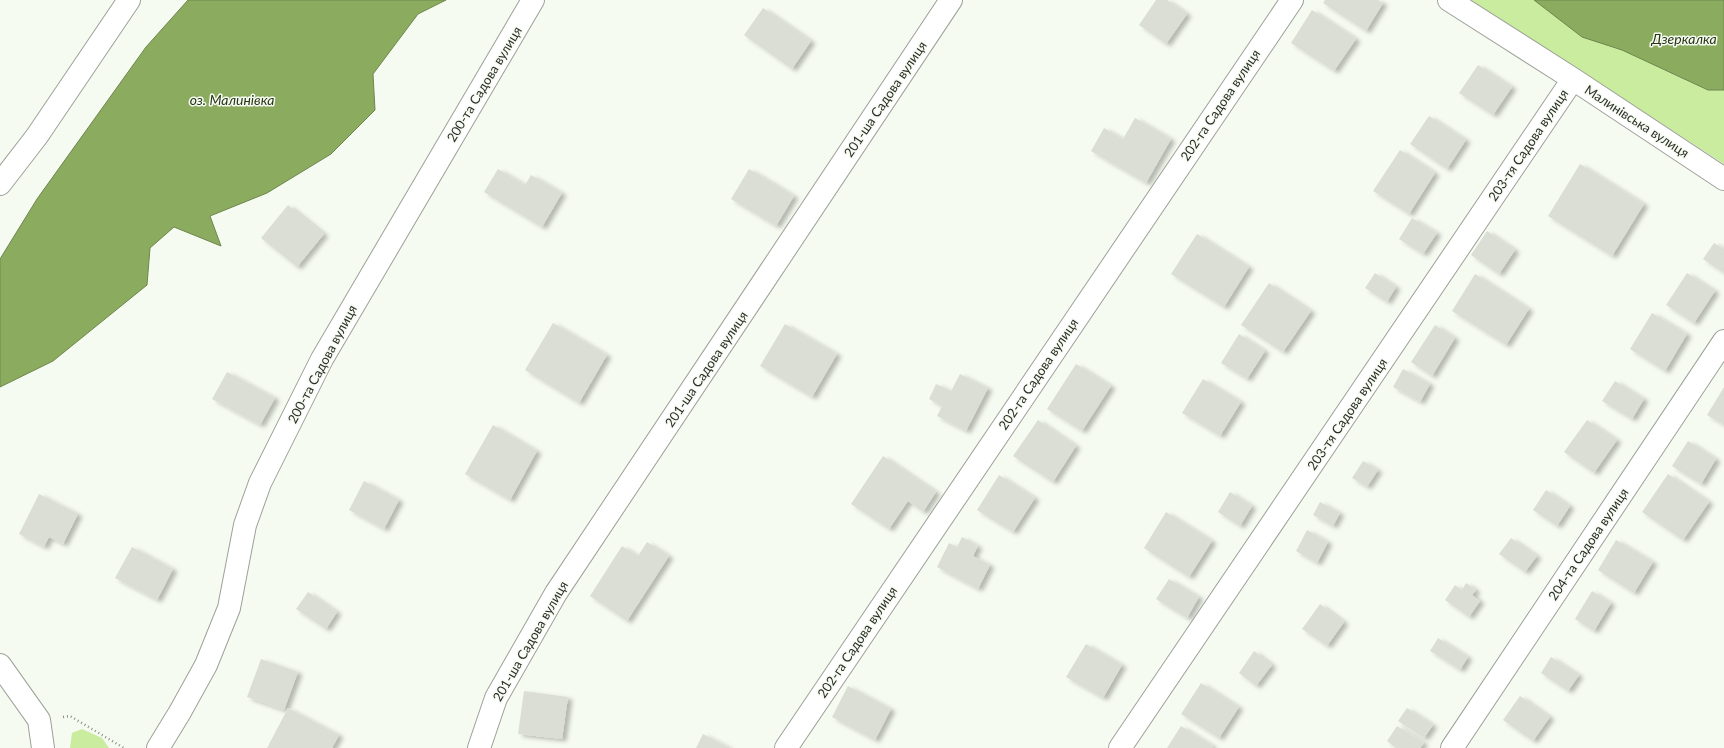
<svg xmlns="http://www.w3.org/2000/svg" width="1724" height="748" font-family="Lato,sans-serif">
<style>
.green{fill:#c9ec9e}
.water{fill:#8bac5f;stroke:#6e864e}
.building{fill:#daded5;filter:url(#shadow)}
.lines{fill:none;stroke-linecap:round;stroke-linejoin:round}
.street-casing{stroke:#9da199;stroke-width:24}
.path{stroke:#8c9089;stroke-width:2.5;stroke-dasharray:1 3;stroke-linecap:butt}
.street{stroke:#fff;stroke-width:22}
.labels{text-anchor:middle;dominant-baseline:central;stroke-width:3;stroke-linejoin:round;paint-order:stroke}
.street-label{font-size:13px;fill:#2a2c28;stroke:#f6fbf1}
.water-label{font-size:14px;font-style:italic;fill:#273514;stroke:#f6fbf1}
</style>
<defs>
<filter id="shadow"><feDropShadow dx="4.5" dy="2.5" stdDeviation="2" flood-color="#0004"/></filter>
</defs>
<rect width="100%" height="100%" fill="#f6fbf1"/>
<path class="green" d="M 1471,0 L 1724,0 L 1724,164 Z
M 82,729 L 102,738 L 109,748 L 70,748 L 72,733 Z"/>
<path class="water" d="M 188,0 L 446,0 L 418,14 L 373,74 L 375,110 L 331,154 L 267,193 L 210,216 L 221,246 L 174,227 L 150,248 L 147,285 L 53,361 L 0,387 L 0,259 L 37,199 L 146,47 Z
M 1534,0 L 1724,0 L 1724,90 L 1708,90 L 1622,50 L 1582,37 Z"/>
<path class="building" d="M 1156,0 L 1167,0 L 1187,14 L 1166,44 L 1139,25 Z
M 1325,0 L 1378,0 L 1383,3 L 1366,31 L 1323,3 Z
M 763,8 L 811,41 L 792,69 L 744,35 Z
M 1312,10 L 1356,39 L 1334,71 L 1291,43 Z
M 1478,65 L 1512,87 L 1493,115 L 1459,93 Z
M 1429,116 L 1466,140 L 1447,169 L 1410,144 Z
M 1135,118 L 1171,139 L 1146,183 L 1091,151 L 1104,128 L 1123,139 Z
M 1400,150 L 1435,173 L 1409,214 L 1373,191 Z
M 1580,164 L 1644,204 L 1612,256 L 1548,216 Z
M 498,169 L 525,185 L 531,175 L 562,193 L 542,227 L 484,192 Z
M 749,169 L 794,196 L 776,226 L 731,199 Z
M 288,205 L 324,234 L 297,267 L 261,238 Z
M 1412,218 L 1437,233 L 1423,254 L 1399,239 Z
M 1487,231 L 1515,250 L 1499,274 L 1471,255 Z
M 1197,234 L 1249,267 L 1224,307 L 1171,274 Z
M 1714,243 L 1724,249 L 1724,273 L 1703,259 Z
M 1375,273 L 1396,287 L 1387,302 L 1365,288 Z
M 1687,273 L 1715,291 L 1694,323 L 1666,305 Z
M 1475,274 L 1529,309 L 1506,345 L 1452,311 Z
M 1269,283 L 1311,311 L 1283,352 L 1241,325 Z
M 1652,313 L 1687,334 L 1665,371 L 1630,349 Z
M 553,323 L 607,355 L 579,403 L 525,370 Z
M 785,324 L 837,354 L 812,397 L 760,366 Z
M 1435,325 L 1455,338 L 1432,376 L 1411,362 Z
M 1239,334 L 1265,351 L 1247,379 L 1221,363 Z
M 1076,364 L 1111,386 L 1082,431 L 1047,409 Z
M 1403,369 L 1430,384 L 1420,402 L 1393,387 Z
M 227,372 L 275,398 L 260,425 L 212,399 Z
M 960,374 L 988,388 L 966,431 L 937,416 L 942,406 L 929,399 L 936,384 L 951,391 Z
M 1203,379 L 1241,402 L 1220,436 L 1182,413 Z
M 1615,381 L 1644,399 L 1632,419 L 1602,401 Z
M 1724,387 L 1724,425 L 1707,415 Z
M 1038,420 L 1076,446 L 1053,482 L 1013,456 Z
M 1587,420 L 1617,440 L 1594,473 L 1564,452 Z
M 493,425 L 537,451 L 510,500 L 465,474 Z
M 1688,441 L 1716,459 L 1701,484 L 1672,466 Z
M 883,456 L 936,492 L 923,512 L 908,501 L 889,529 L 851,504 Z
M 1363,461 L 1378,470 L 1367,487 L 1352,478 Z
M 1668,474 L 1709,502 L 1683,540 L 1642,512 Z
M 999,475 L 1035,498 L 1013,532 L 977,510 Z
M 364,481 L 399,500 L 384,529 L 349,510 Z
M 1546,490 L 1570,506 L 1557,526 L 1533,510 Z
M 1230,492 L 1252,506 L 1240,526 L 1218,512 Z
M 39,494 L 78,514 L 63,544 L 49,537 L 44,547 L 19,534 Z
M 1320,502 L 1340,513 L 1333,526 L 1313,515 Z
M 1166,512 L 1212,541 L 1189,577 L 1144,548 Z
M 1307,530 L 1328,542 L 1317,563 L 1296,551 Z
M 962,537 L 978,546 L 973,556 L 990,565 L 978,589 L 937,567 L 949,543 L 957,547 Z
M 1511,538 L 1537,556 L 1525,572 L 1499,554 Z
M 1616,540 L 1653,562 L 1634,593 L 1598,570 Z
M 647,542 L 669,556 L 627,621 L 590,596 L 622,546 L 638,556 Z
M 132,547 L 173,569 L 157,600 L 115,578 Z
M 1169,579 L 1199,597 L 1187,618 L 1156,599 Z
M 1466,583 L 1476,590 L 1472,595 L 1480,601 L 1469,617 L 1445,600 L 1455,585 L 1462,590 Z
M 1592,591 L 1611,603 L 1594,631 L 1575,619 Z
M 308,592 L 337,612 L 326,629 L 296,609 Z
M 1320,604 L 1344,622 L 1327,646 L 1302,629 Z
M 1438,638 L 1468,657 L 1460,670 L 1430,651 Z
M 1086,644 L 1122,665 L 1103,698 L 1066,677 Z
M 1254,651 L 1272,665 L 1256,686 L 1239,673 Z
M 1551,657 L 1579,675 L 1568,691 L 1541,673 Z
M 261,659 L 298,672 L 284,710 L 247,697 Z
M 1201,683 L 1239,707 L 1219,738 L 1181,714 Z
M 848,686 L 891,709 L 875,740 L 832,717 Z
M 524,691 L 568,697 L 562,739 L 518,734 Z
M 1520,696 L 1550,717 L 1533,741 L 1503,720 Z
M 288,708 L 339,735 L 332,748 L 267,748 Z
M 1407,708 L 1433,725 L 1424,738 L 1398,721 Z
M 1181,726 L 1213,746 L 1212,748 L 1167,748 Z
M 1397,726 L 1424,743 L 1420,748 L 1396,748 L 1387,741 Z
M 703,734 L 730,748 L 696,748 Z"/>
<g class="lines">
<defs>
<path id="street" d="M 1449,0 L 1573,79 L 1724,179
M 0,184 L 37,136 L 129,0
M 0,665 L 39,720 L 43,748
M 158,748 L 180,712 L 206,665 L 229,608 L 245,525 L 260,483 L 322,359 L 533,0
M 479,748 L 496,698 L 556,593 L 951,0
M 786,748 L 1292,0
M 1120,748 L 1573,79
M 1452,748 L 1724,341"/>
</defs>
<use href="#street" class="street-casing"/>
<path class="path" d="M 63,717 L 70,716 L 124,748"/>
<use href="#street" class="street"/>
</g>
<g class="labels">
<g class="street-label">
<text transform="translate(484 84) rotate(-59)">200-та Садова вулиця</text>
<text transform="translate(885 99) rotate(-56)">201-ша Садова вулиця</text>
<text transform="translate(1220 105) rotate(-56)">202-га Садова вулиця</text>
<text transform="translate(1637 121) rotate(33)">Малинівська вулиця</text>
<text transform="translate(1528 145) rotate(-56)">203-тя Садова вулиця</text>
<text transform="translate(322 364) rotate(-62)">200-та Садова вулиця</text>
<text transform="translate(706 369) rotate(-56)">201-ша Садова вулиця</text>
<text transform="translate(1038 374) rotate(-56)">202-га Садова вулиця</text>
<text transform="translate(1347 414) rotate(-56)">203-тя Садова вулиця</text>
<text transform="translate(1588 544) rotate(-56)">204-та Садова вулиця</text>
<text transform="translate(530 641) rotate(-60)">201-ша Садова вулиця</text>
<text transform="translate(857 642) rotate(-56)">202-га Садова вулиця</text>
</g>
<g class="water-label">
<text x="1684" y="38">Дзеркалка</text>
<text x="232" y="99">оз. Малинівка</text>
</g>
</g>
</svg>
